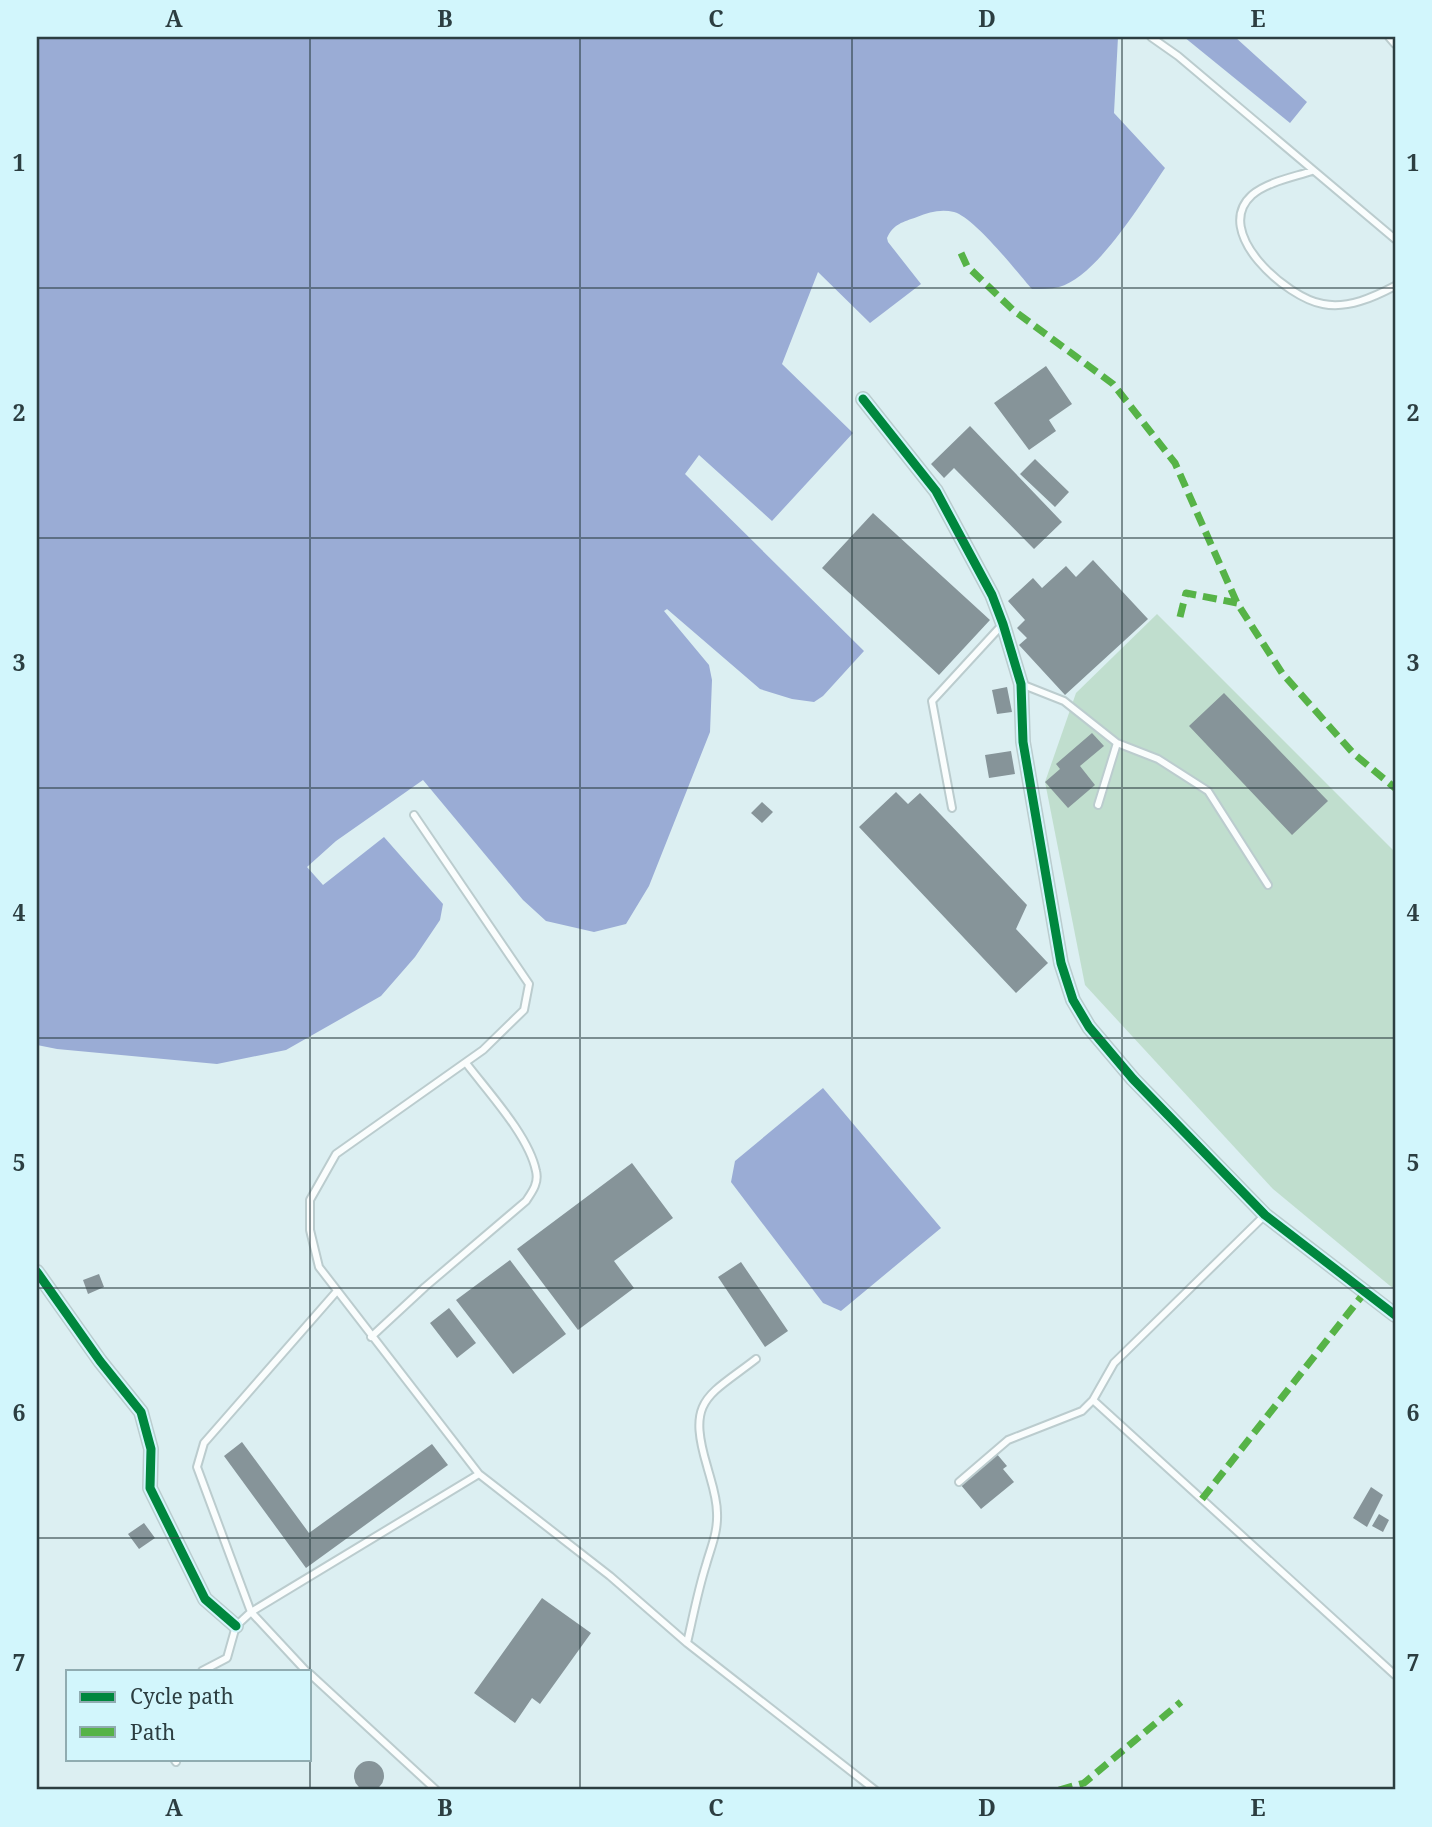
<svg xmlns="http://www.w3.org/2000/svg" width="1432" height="1827" font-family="'Noto Serif',serif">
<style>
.green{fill:#c0dece}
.water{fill:#9aacd5}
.building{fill:#869499}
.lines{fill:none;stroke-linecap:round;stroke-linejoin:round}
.lane-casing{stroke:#bbccce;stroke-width:10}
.street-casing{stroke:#bbccce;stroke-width:16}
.lane{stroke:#fafdfd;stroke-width:6}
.street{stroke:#fafdfd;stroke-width:12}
.quiet{stroke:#56b347;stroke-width:7;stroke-dasharray:14 7;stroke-linecap:butt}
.cycleway-casing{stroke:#d2f6fc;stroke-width:13}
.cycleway{stroke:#00873e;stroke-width:9}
.grid{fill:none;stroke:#2c3e41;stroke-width:2;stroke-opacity:0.55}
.neatline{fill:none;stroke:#2c3e41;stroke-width:2.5}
.grid-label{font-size:23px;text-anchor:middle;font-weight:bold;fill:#2c3e41}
</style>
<rect width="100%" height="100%" fill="#dceff2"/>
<path class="green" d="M 1157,614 L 1395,852 L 1395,1290 L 1273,1189 L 1085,985 L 1045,782 L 1076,693 Z"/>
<path class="water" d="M 37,37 L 1118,37 L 1114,113 L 1165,168 C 1143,200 1097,277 1059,287 C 1051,289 1041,289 1032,289 C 1016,271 975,218 954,212 C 941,209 929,212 917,217 C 903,222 893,224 887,238 L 888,242 L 921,284 L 870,323 L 818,272 L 782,364 L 853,433 L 772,521 L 699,455 L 685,474 L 864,651 L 823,696 L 814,702 L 792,699 L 760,689 L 667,609 L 664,611 L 709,665 L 712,680 L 710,732 L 649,886 L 626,924 L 594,932 L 546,921 L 523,900 L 423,780 L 336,841 L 307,867 L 323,885 L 384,837 L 443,904 L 440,920 L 415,957 L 381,996 L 286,1050 L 217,1064 L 57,1049 L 37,1045 Z
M 1184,37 L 1235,37 L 1307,102 L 1290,123 Z
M 823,1088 L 941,1228 L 841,1311 L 823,1303 L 731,1182 L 735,1161 Z"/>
<path class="building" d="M 1046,366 L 1072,404 L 1049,420 L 1056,431 L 1029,450 L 994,403 Z
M 970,426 L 1062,522 L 1034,549 L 954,468 L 944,478 L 931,464 Z
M 1035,459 L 1069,492 L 1055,507 L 1020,474 Z
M 873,513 L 990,620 L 939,675 L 822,568 Z
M 1093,560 L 1148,619 L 1065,695 L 1019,645 L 1027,638 L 1017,628 L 1025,620 L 1008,601 L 1033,578 L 1042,588 L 1066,566 L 1076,577 Z
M 1007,687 L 1012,712 L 997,714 L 992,690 Z
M 1224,693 L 1328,801 L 1292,835 L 1189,726 Z
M 1092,733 L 1104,746 L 1080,766 L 1095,785 L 1068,808 L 1045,782 L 1060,769 L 1056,764 Z
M 1011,751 L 1015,774 L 989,778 L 985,755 Z
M 896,792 L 908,804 L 920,793 L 1027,905 L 1016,929 L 1048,963 L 1016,993 L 859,827 Z
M 762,802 L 773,812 L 762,823 L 751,813 Z
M 632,1163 L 673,1218 L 614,1261 L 634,1288 L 578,1330 L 517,1249 Z
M 510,1260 L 566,1334 L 513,1374 L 456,1300 Z
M 741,1262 L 788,1331 L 765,1347 L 718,1277 Z
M 99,1274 L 104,1287 L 88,1294 L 83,1280 Z
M 449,1308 L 476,1343 L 457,1358 L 430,1323 Z
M 242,1442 L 309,1533 L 432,1444 L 448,1465 L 306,1568 L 224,1456 Z
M 996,1453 L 1007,1466 L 1003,1469 L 1014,1482 L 981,1509 L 960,1484 Z
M 1371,1487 L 1383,1495 L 1367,1527 L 1353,1518 Z
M 1379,1514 L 1389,1520 L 1383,1532 L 1372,1526 Z
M 144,1523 L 155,1538 L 139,1549 L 128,1534 Z
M 542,1598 L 591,1633 L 540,1704 L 532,1698 L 515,1723 L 474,1693 Z
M354 1776a15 15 0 1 1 30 0a15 15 0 1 1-30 0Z"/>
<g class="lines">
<defs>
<path id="lane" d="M 1151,37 L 1178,56 L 1395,239
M 1389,37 L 1395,44
M 1312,171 C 1294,177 1267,182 1252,195 C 1211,232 1287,298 1323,304 C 1348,309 1374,297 1395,286
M 1021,684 L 1064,701 L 1117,743 L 1098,805
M 1117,743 L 1158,759 L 1208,791 L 1268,885
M 952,808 L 932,701 L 1002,625
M 414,815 L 529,984 L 524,1010 L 483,1050 L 336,1154 L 310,1200 L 310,1230 L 319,1267 L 479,1474 L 610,1576 L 687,1643 L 875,1790
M 371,1337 L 425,1287 L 526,1201 C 532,1192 539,1183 536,1171 C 529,1136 488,1092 466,1063
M 1093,1400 L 1395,1675
M 959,1482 L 1008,1440 L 1082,1411 L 1093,1400 L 1114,1363 L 1265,1215
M 687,1643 C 693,1617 698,1590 706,1565 C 711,1547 718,1532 717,1513 C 717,1497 711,1481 707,1466 C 687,1399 707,1397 756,1359
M 202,1671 L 227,1658 L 236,1626 L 251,1612 L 479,1474
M 306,1671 L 251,1612 L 197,1467 L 204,1443 L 337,1291
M 310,1674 L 436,1790
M 174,1759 L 176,1762"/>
<path id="street" d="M 863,399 L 936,491 L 992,595 L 1003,624 L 1021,684 L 1023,742 L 1061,963 L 1073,1000 L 1089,1027 L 1133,1079 L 1265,1215 L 1395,1315
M 37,1272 L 100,1361 L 141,1412 L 151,1449 L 150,1488 L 205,1599 L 236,1626"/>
</defs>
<use href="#lane" class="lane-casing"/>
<use href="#street" class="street-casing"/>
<use href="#lane" class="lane"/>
<use href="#street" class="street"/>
<path class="quiet" d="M 961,253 L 967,266 L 1013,310 L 1113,384 L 1175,463 L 1237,603 L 1282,673 L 1353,753 L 1395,788
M 1180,617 L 1186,593 L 1237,603
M 1202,1499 L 1365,1292
M 1059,1790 L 1084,1783 L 1181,1702"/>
<defs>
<path id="cycleway" d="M 863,399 L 936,491 L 992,595 L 1003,624 L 1021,684 L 1023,742 L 1061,963 L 1073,1000 L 1089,1027 L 1133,1079 L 1265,1215 L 1395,1315
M 37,1272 L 100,1361 L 141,1412 L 151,1449 L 150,1488 L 205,1599 L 236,1626"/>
</defs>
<use href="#cycleway" class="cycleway-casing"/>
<use href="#cycleway" class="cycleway"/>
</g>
<path class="grid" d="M 310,37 L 310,1671M 580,37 L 580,1790M 852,37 L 852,1790M 1122,37 L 1122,1790M 37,288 L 1395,288M 37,538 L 1395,538M 37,788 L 1395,788M 37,1038 L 1395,1038M 37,1288 L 1395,1288M 37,1538 L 1395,1538M 310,1759 L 310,1790"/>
<rect width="1432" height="1827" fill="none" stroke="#d2f6fc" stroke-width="77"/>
<rect x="66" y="1670" width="245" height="91" fill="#d2f6fc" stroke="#90acb1" stroke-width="2"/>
<rect x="80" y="1692" width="35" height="10" fill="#00873e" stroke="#90acb1" stroke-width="2"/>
<text x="130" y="1704" font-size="21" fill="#2c3e41">Cycle path</text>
<rect x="80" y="1727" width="35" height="10" fill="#56b347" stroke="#90acb1" stroke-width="2"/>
<text x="130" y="1740" font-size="21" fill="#2c3e41">Path</text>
<rect x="38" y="38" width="1356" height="1750" class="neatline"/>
<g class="grid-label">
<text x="174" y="27">A</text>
<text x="445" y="27">B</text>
<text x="716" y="27">C</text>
<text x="987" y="27">D</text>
<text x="1258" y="27">E</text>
<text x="19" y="171">1</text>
<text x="1413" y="171">1</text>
<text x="19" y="421">2</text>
<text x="1413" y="421">2</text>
<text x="19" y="671">3</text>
<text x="1413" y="671">3</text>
<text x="19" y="921">4</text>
<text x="1413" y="921">4</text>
<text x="19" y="1171">5</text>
<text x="1413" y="1171">5</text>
<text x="19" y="1421">6</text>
<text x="1413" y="1421">6</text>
<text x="19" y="1671">7</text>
<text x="1413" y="1671">7</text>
<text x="174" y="1816">A</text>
<text x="445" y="1816">B</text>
<text x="716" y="1816">C</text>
<text x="987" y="1816">D</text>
<text x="1258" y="1816">E</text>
</g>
</svg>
